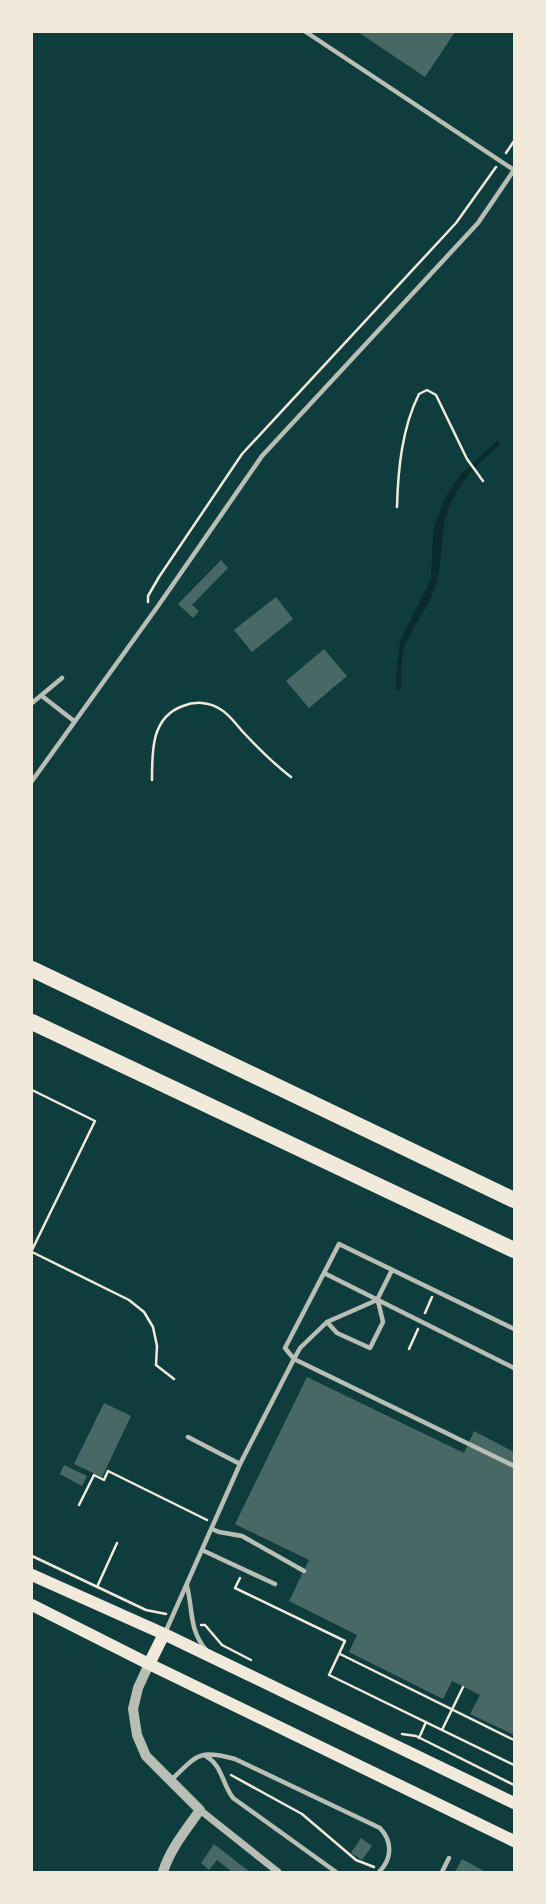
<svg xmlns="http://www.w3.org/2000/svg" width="546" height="1904" font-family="'Noto Sans',sans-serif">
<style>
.water{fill:#0a2a2b}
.building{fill:#486865}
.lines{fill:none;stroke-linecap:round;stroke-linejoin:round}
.path{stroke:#f1e9da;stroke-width:2.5}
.service{stroke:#b8beb3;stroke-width:4.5}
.minor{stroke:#b8beb3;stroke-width:7}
.tertiary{stroke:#b8beb3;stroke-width:10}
.secondary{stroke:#f1e9da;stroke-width:12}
.motorway{stroke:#f1e9da;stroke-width:16}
</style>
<rect width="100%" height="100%" fill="#0f3d3e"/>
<path class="water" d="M 497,441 L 499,442 L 499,446 C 474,466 450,492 444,525 C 441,544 442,565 436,584 C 430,607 410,628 403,652 C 400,665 402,678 401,690 L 398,690 L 396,688 L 396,677 L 400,641 L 431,579 L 433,533 L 437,519 L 446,496 L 461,474 Z"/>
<path class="building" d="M 358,32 L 455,32 L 425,77 Z
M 221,560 L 228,568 L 192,605 L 199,611 L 193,618 L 178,604 Z
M 276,597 L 293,619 L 252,652 L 234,630 Z
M 324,649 L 347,676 L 309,708 L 286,681 Z
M 307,1377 L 464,1453 L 474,1431 L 514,1452 L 514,1735 L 470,1714 L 480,1695 L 452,1681 L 443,1699 L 349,1652 L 357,1635 L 289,1601 L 309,1560 L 235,1524 Z
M 104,1403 L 131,1416 L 102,1477 L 74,1464 Z
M 64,1465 L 87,1476 L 82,1486 L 60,1474 Z
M 361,1838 L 372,1846 L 362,1860 L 351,1853 Z
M 214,1844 L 228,1855 L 250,1872 L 232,1872 L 217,1860 L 209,1870 L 201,1863 Z
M 462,1859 L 486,1872 L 455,1872 Z"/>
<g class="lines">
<path class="path" d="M 506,153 L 514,141
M 397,507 C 398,469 402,428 419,394 L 427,390 L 436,395 L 467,459 L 483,481
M 148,602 L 148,596 L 159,577 L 242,454 L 456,223 L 496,167
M 152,780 C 152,752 151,717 183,706 C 195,701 209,702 220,709 C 229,714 236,724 243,732 C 258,748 274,764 291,777
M 32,1090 L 95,1121 L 32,1250
M 32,1252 L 129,1300 L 144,1312 L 153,1327 L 157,1346 L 156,1365 L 174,1379
M 425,1313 L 432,1297
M 409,1349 L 418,1329
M 79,1505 L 94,1475 L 104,1480 L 108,1471 L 207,1520
M 32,1556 L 146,1610 L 166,1614
M 240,1578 L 235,1588 L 345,1641 L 329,1675 L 514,1765
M 97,1587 L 117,1543
M 201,1625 L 205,1625 L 222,1645 L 251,1660
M 340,1654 L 514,1740
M 442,1730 L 463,1687
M 402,1734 L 416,1736 L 514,1785
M 419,1738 L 426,1722
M 231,1775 L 302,1814 L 356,1860 L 374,1867"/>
<path class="service" d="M 306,32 L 514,170
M 42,696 L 74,721
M 32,703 L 62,678
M 32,781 L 158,606 L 262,456 L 478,223 L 514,170
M 392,1270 L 377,1300 L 327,1322 L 300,1348 L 294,1359 L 514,1466
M 324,1273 L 514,1368
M 327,1322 L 337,1333 L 370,1348 L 383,1322 L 378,1301
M 188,1437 L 240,1464
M 212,1529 L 219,1532 L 242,1536 L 304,1571
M 202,1550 L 275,1584
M 187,1586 C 193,1610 189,1630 206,1650
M 165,1633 L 240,1464 L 294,1359 L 285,1348 L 339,1244 L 514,1329
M 204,1755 C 223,1765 221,1782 233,1798 L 336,1872
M 170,1781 C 198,1755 197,1749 235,1759 L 380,1828 C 393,1842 392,1859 379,1872
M 442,1872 L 449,1858"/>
<path class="minor" d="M 200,1810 L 278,1872"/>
<path class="tertiary" d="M 149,1664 L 138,1688 L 133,1709 L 137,1735 L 146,1756 L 200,1810 C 186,1830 170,1849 163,1872"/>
<path class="secondary" d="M 32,1575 L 164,1634 L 514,1803
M 32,1605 L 149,1664 L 514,1841
M 149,1664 L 164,1634"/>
<path class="motorway" d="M 32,969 L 514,1200
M 32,1022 L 514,1250"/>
</g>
<rect width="546" height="1904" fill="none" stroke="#f1e9da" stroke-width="66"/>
</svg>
